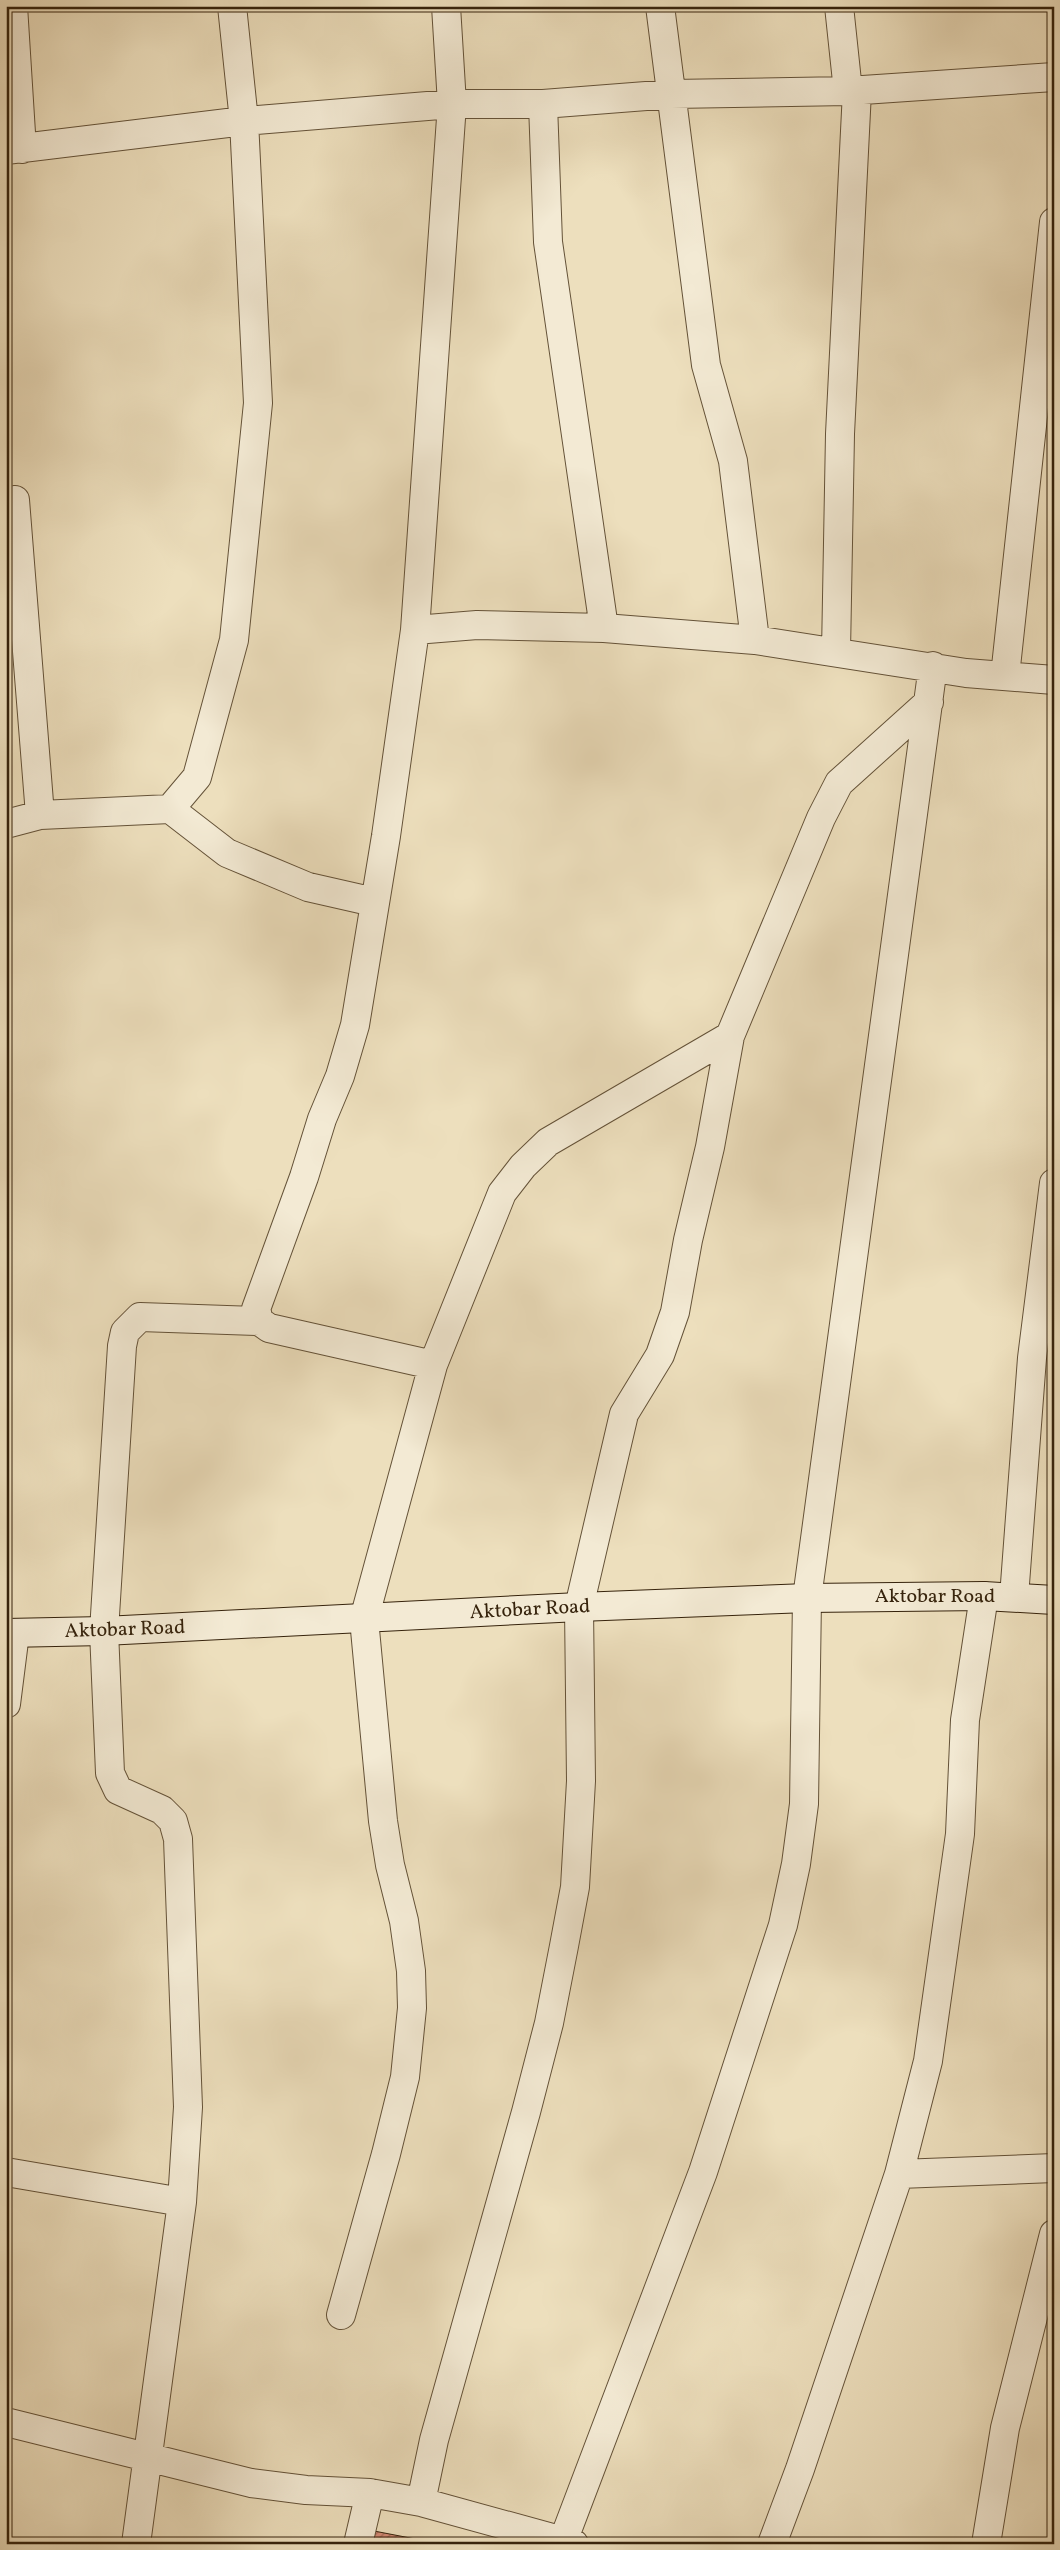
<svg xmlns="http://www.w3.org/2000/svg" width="1060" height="2550" font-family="Vollkorn,serif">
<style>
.building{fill:url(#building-hatch);stroke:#36230c}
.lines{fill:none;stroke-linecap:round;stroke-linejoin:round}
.street-casing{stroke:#645238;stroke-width:30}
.secondary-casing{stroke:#36230c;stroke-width:30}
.street{stroke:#f3ead4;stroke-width:28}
.secondary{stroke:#f3ead4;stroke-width:28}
.labels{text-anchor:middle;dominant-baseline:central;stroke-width:4.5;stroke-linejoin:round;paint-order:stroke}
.street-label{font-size:20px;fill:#36230c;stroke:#f3ead4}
</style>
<defs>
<pattern id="building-hatch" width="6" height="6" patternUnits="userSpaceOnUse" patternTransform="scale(1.25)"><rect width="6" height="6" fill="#d58b76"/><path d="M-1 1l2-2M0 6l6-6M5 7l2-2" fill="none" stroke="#ae715f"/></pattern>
</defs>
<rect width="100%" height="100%" fill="#eddfbd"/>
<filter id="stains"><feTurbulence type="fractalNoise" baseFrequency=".004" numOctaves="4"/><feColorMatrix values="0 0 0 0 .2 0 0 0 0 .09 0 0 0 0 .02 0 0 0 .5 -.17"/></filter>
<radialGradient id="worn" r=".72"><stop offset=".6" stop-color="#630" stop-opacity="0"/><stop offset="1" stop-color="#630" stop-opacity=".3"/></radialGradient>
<path class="building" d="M 374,2531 L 431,2542 L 431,2544 L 372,2544 Z"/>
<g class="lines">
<defs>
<path id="street" d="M 13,6 L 22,149
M 660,6 L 706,365 L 733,461 L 755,640
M 839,6 L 848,91
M 543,104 L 548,242 L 604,628
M 6,150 L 244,121 L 452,104 L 543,104 L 672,94 L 848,91 L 1054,77
M 15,500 L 40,815
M 415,630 L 477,625 L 604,628 L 755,640 L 966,673 L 1054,680
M 836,652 L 840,434 L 857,91
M 1005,676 L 1054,222
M 170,809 L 227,853 L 308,887 L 374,902
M 6,824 L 40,815 L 170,809 L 197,777 L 234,640 L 258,403 L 244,121 L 232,6
M 259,1321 L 256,1309 L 304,1177 L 322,1119 L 340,1076 L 355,1025 L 386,836 L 415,630 L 452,104 L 446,6
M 1014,1597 L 1032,1358 L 1054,1183
M 6,1704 L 15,1633
M 6,2172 L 182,2202
M 899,2174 L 1054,2168
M 341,2315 L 386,2154 L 405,2077 L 412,2008 L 411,1971 L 404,1921 L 390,1865 L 383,1821 L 364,1619 L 433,1365 L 502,1193 L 523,1166 L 548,1142 L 730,1036
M 6,2422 L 251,2483 L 306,2490 L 370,2493 L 421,2502 L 574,2544
M 421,2502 L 434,2440 L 526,2112 L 549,2023 L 564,1946 L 575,1887 L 581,1781 L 579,1607 L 624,1414 L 660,1355 L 675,1312 L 688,1240 L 710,1147 L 730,1036 L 821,818 L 839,783 L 929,702
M 136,2544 L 182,2202 L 188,2107 L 178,1839 L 173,1821 L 162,1810 L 118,1790 L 110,1773 L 104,1631 L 122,1346 L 125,1332 L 140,1317 L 259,1321 L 269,1328 L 433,1365
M 358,2544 L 370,2493
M 562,2544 L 703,2172 L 783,1925 L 796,1864 L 804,1804 L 807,1598 L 933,666
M 772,2544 L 800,2469 L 899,2174 L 928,2061 L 960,1834 L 965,1720 L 984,1596
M 986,2544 L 1005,2428 L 1054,2234"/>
<path id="secondary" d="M 6,1633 L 104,1631 L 579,1607 L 807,1598 L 984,1596 L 1054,1600"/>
</defs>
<use href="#street" class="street-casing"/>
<use href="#secondary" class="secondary-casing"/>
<use href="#street" class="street"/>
<use href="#secondary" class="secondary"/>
</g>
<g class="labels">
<g class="street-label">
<text x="935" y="1597">Aktobar Road</text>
<text transform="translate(530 1610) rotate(-3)">Aktobar Road</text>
<text transform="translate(125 1630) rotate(-2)">Aktobar Road</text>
</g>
</g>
<rect width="1060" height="2550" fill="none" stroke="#eddfbd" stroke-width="25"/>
<rect x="8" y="8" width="1045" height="2535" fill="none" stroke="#36230c" stroke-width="2.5"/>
<rect x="12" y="12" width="1035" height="2525" fill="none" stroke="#36230c"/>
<rect width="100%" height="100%" filter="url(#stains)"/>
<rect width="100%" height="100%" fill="url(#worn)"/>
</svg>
